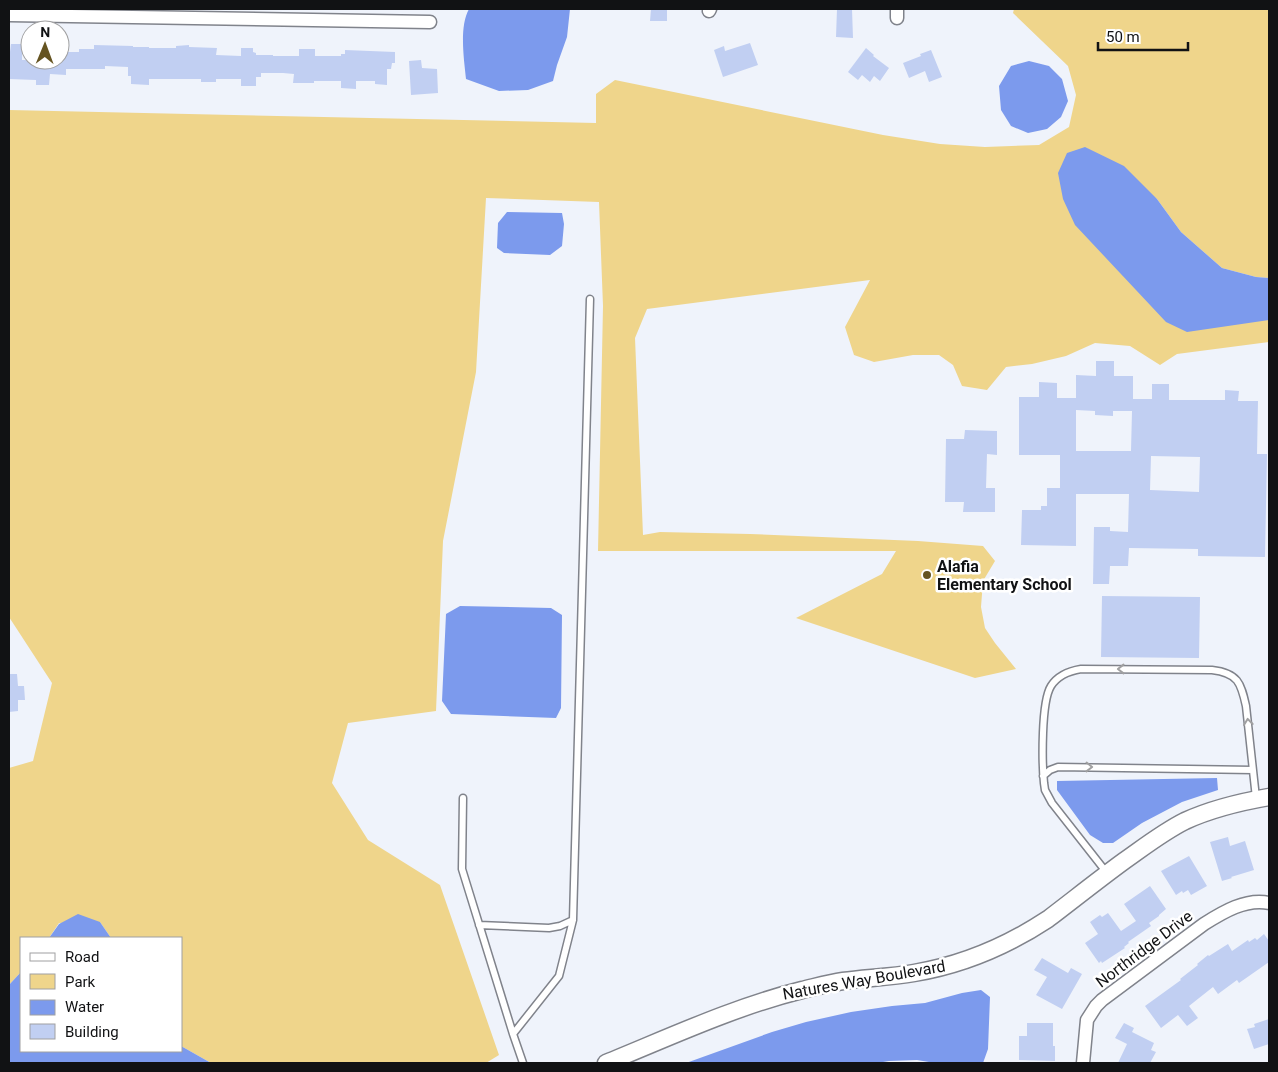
<svg xmlns="http://www.w3.org/2000/svg" width="1278" height="1072" font-family="Roboto,sans-serif">
<style>
.green{fill:#efd58b}
.water{fill:#7c9aed}
.building{fill:#c1cff2;fill-rule:evenodd}
.lines{fill:none;stroke-linecap:round;stroke-linejoin:round}
.service-casing{stroke:#80838b;stroke-width:9}
.minor-casing{stroke:#80838b;stroke-width:15}
.tertiary-casing{stroke:#80838b;stroke-width:19}
.service{stroke:#fff;stroke-width:6}
.minor{stroke:#fff;stroke-width:12}
.tertiary{stroke:#fff;stroke-width:16}
.oneway{stroke:#a0a0a1}
.poi-dot{fill:#655421;stroke:#fff;stroke-width:2}
.labels{text-anchor:middle;dominant-baseline:central;stroke-width:5;stroke-linejoin:round;paint-order:stroke}
.poi-label{font-size:16px;font-weight:bold;fill:#111214;stroke:#fff;text-anchor:start}
.street-label{font-size:16px;fill:#111214;stroke:#fff}
</style>
<rect width="100%" height="100%" fill="#eff3fb"/>
<path class="green" d="M 1014,9 L 1269,9 L 1269,278 L 1256,277 L 1222,268 L 1181,232 L 1157,199 L 1085,147 L 1269,319 L 1269,342 L 1177,354 L 1160,365 L 1130,346 L 1095,343 L 1066,356 L 1032,364 L 1006,367 L 987,390 L 962,386 L 953,365 L 939,355 L 913,355 L 874,362 L 854,355 L 845,327 L 870,280 L 647,309 L 635,338 L 643,535 L 660,532 L 750,534 L 918,541 L 983,546 L 995,561 L 983,581 L 981,607 L 985,628 L 995,643 L 1016,669 L 975,678 L 796,618 L 882,574 L 896,551 L 598,551 L 603,306 L 599,202 L 486,198 L 476,372 L 443,541 L 436,711 L 348,723 L 332,783 L 368,840 L 440,885 L 499,1055 L 486,1063 L 211,1063 L 181,1046 L 181,938 L 111,938 L 100,922 L 59,923 L 49,938 L 21,938 L 21,972 L 9,985 L 9,768 L 33,761 L 52,683 L 9,617 L 9,110 L 596,123 L 596,94 L 615,80 L 883,135 L 940,144 L 985,147 L 1039,145 L 1069,127 L 1076,95 L 1068,66 L 1013,13 Z"/>
<path class="water" d="M 469,9 L 570,9 L 567,37 L 557,65 L 553,81 L 528,90 L 499,91 L 466,79 C 464,59 459,27 469,9 Z
M 1029,61 L 1049,66 L 1062,79 L 1068,101 L 1061,117 L 1047,129 L 1028,133 L 1011,126 L 1001,110 L 999,86 L 1011,66 Z
M 1085,147 L 1124,166 L 1157,199 L 1181,232 L 1222,268 L 1256,277 L 1269,278 L 1269,320 L 1187,332 L 1166,322 L 1075,225 L 1063,199 L 1058,173 L 1067,153 Z
M 507,212 L 562,213 L 564,224 L 562,246 L 550,255 L 504,253 L 497,248 L 498,223 Z
M 460,606 L 551,608 L 562,615 L 561,708 L 556,718 L 451,714 L 442,701 L 446,614 Z
M 1217,778 L 1218,790 L 1182,802 L 1142,823 L 1113,843 L 1103,843 L 1090,835 L 1057,790 L 1057,781 Z
M 78,914 L 100,922 L 111,938 L 49,938 L 59,924 Z
M 21,972 L 21,1051 L 181,1051 L 181,1046 L 211,1063 L 9,1063 L 9,985 Z
M 981,990 L 990,997 L 988,1049 L 983,1063 L 935,1063 L 917,1060 L 889,1061 L 877,1063 L 686,1063 L 772,1032 L 806,1022 L 851,1012 L 892,1006 L 925,1003 L 962,993 Z"/>
<path class="building" d="M 651,9 L 667,9 L 667,21 L 650,21 Z
M 837,9 L 852,9 L 853,38 L 836,37 Z
M 750,43 L 758,65 L 723,77 L 714,50 L 724,46 L 725,51 Z
M 11,44 L 22,44 L 22,60 L 60,60 L 60,52 L 79,52 L 79,49 L 94,49 L 94,45 L 133,46 L 133,47 L 149,47 L 149,48 L 176,48 L 176,46 L 189,45 L 189,47 L 217,48 L 216,55 L 241,56 L 241,48 L 253,48 L 253,52 L 256,53 L 256,55 L 273,55 L 273,56 L 299,56 L 299,49 L 315,49 L 315,56 L 341,56 L 341,54 L 345,54 L 345,50 L 395,52 L 395,63 L 392,63 L 391,69 L 387,69 L 387,85 L 375,84 L 375,81 L 356,81 L 356,89 L 341,88 L 341,81 L 314,81 L 314,83 L 293,83 L 294,74 L 283,73 L 261,73 L 261,77 L 256,77 L 256,86 L 241,86 L 241,79 L 216,79 L 216,82 L 201,82 L 201,79 L 149,79 L 149,85 L 131,84 L 131,76 L 128,76 L 128,67 L 105,66 L 105,69 L 66,69 L 66,75 L 50,74 L 49,85 L 36,85 L 36,80 L 9,79 L 9,52 L 10,52 Z
M 866,48 L 874,55 L 873,56 L 889,68 L 880,81 L 874,76 L 870,82 L 862,75 L 858,80 L 848,72 Z
M 931,50 L 942,77 L 929,82 L 925,71 L 909,78 L 903,63 L 921,56 L 920,54 Z
M 421,60 L 422,68 L 437,69 L 438,93 L 411,95 L 409,61 Z
M 1096,361 L 1114,361 L 1114,376 L 1133,376 L 1133,399 L 1152,399 L 1152,384 L 1169,384 L 1169,400 L 1225,400 L 1225,390 L 1239,391 L 1238,401 L 1258,401 L 1257,454 L 1267,454 L 1265,557 L 1198,556 L 1198,549 L 1129,548 L 1128,566 L 1110,566 L 1109,584 L 1093,584 L 1094,527 L 1110,527 L 1110,531 L 1128,532 L 1129,494 L 1076,494 L 1076,546 L 1021,545 L 1022,510 L 1041,510 L 1041,506 L 1047,506 L 1047,488 L 1060,488 L 1060,455 L 1019,455 L 1019,397 L 1039,397 L 1039,382 L 1057,383 L 1057,398 L 1076,398 L 1076,375 L 1096,376 ZM 1076,410 L 1095,411 L 1095,415 L 1113,416 L 1113,411 L 1132,411 L 1131,451 L 1076,451 ZM 1151,456 L 1200,457 L 1199,492 L 1150,490 Z
M 965,430 L 997,431 L 997,455 L 987,454 L 986,488 L 995,488 L 995,512 L 963,512 L 964,502 L 945,502 L 946,439 L 964,439 Z
M 1102,596 L 1200,597 L 1199,658 L 1101,657 Z
M 9,674 L 17,674 L 18,686 L 24,686 L 25,700 L 18,700 L 18,711 L 9,712 Z
M 1228,837 L 1230,846 L 1245,841 L 1254,870 L 1231,877 L 1232,878 L 1222,881 L 1210,842 Z
M 1189,856 L 1207,886 L 1191,895 L 1188,890 L 1183,893 L 1182,891 L 1176,895 L 1161,871 Z
M 1150,886 L 1166,909 L 1159,915 L 1159,916 L 1149,923 L 1151,926 L 1128,942 L 1129,943 L 1124,947 L 1125,948 L 1102,963 L 1101,961 L 1099,963 L 1085,943 L 1098,934 L 1090,922 L 1100,915 L 1102,917 L 1108,913 L 1121,931 L 1136,921 L 1124,904 Z
M 1264,934 L 1269,941 L 1269,962 L 1239,983 L 1237,980 L 1218,994 L 1213,987 L 1189,1006 L 1198,1018 L 1187,1026 L 1178,1015 L 1161,1028 L 1145,1006 L 1181,980 L 1180,979 L 1198,965 L 1197,964 L 1208,955 L 1209,956 L 1228,944 L 1232,951 L 1248,940 L 1249,942 L 1255,938 L 1257,940 Z
M 1042,958 L 1068,973 L 1071,968 L 1082,974 L 1062,1009 L 1036,995 L 1047,977 L 1034,970 Z
M 1269,1019 L 1269,1044 L 1254,1049 L 1247,1029 L 1255,1027 L 1254,1024 Z
M 1027,1023 L 1053,1023 L 1053,1046 L 1055,1046 L 1055,1061 L 1019,1060 L 1019,1036 L 1027,1036 Z
M 1124,1023 L 1134,1028 L 1132,1032 L 1154,1043 L 1151,1050 L 1156,1052 L 1150,1063 L 1118,1063 L 1127,1044 L 1115,1038 Z"/>
<g class="lines">
<defs>
<path id="service" d="M 1043,776 L 1050,770 L 1058,767 L 1253,770
M 463,798 L 462,869 L 513,1034 L 523,1063
M 1107,873 L 1052,803 L 1045,790 L 1044,783 C 1042,763 1041,702 1051,686 C 1058,675 1069,671 1081,669 L 1212,670 C 1238,673 1241,683 1246,706 L 1256,798
M 479,925 L 549,928 L 560,926 L 573,920
M 513,1034 L 559,976 L 573,920 L 590,299"/>
<path id="minor" d="M 709,11 L 710,9
M 9,15 L 430,22
M 897,18 L 897,9
M 1083,1063 L 1087,1020 L 1096,1006 L 1102,1000 L 1204,924 C 1223,912 1246,898 1269,903"/>
<path id="tertiary" d="M 606,1063 C 670,1037 734,1007 802,990 C 815,987 829,983 843,981 C 866,978 891,977 914,973 C 962,965 1007,946 1048,919 C 1073,900 1098,880 1124,861 C 1144,847 1163,832 1185,821 C 1211,809 1240,802 1269,797"/>
</defs>
<use href="#service" class="service-casing"/>
<use href="#minor" class="minor-casing"/>
<use href="#tertiary" class="tertiary-casing"/>
<use href="#service" class="service"/>
<use href="#minor" class="minor"/>
<use href="#tertiary" class="tertiary"/>
</g>
<defs><path id="oneway-chevron" d="M-2-3.5L2.5 0L-2 3.5" fill="none" stroke-width="1.6" stroke-linecap="round" stroke-linejoin="round" transform="scale(1.25)"/></defs>
<g class="oneway">
<use href="#oneway-chevron" transform="translate(1121 669) rotate(-180)"/>
<use href="#oneway-chevron" transform="translate(1248 722) rotate(-97)"/>
<use href="#oneway-chevron" transform="translate(1089 767) rotate(1)"/>
</g>
<circle class="poi-dot" cx="927" cy="575" r="5"/>
<g class="labels">
<g class="poi-label">
<text x="937" y="566">Alafia<tspan x="937" dy="18">Elementary School</tspan></text>
</g>
<g class="street-label">
<text transform="translate(1144 949) rotate(-37)">Northridge Drive</text>
<text transform="translate(864 980) rotate(-10)">Natures Way Boulevard</text>
</g>
</g>
<rect width="1278" height="1072" fill="none" stroke="#111214" stroke-width="20"/>
<rect x="20" y="937" width="162" height="115" fill="#ffffff" stroke="#a0a0a1"/>
<rect x="30" y="953" width="25" height="8" fill="#ffffff" stroke="#a0a0a1"/>
<text x="65" y="962" font-size="15" fill="#111214">Road</text>
<rect x="30" y="974" width="25" height="15" fill="#efd58b" stroke="#a0a0a1"/>
<text x="65" y="987" font-size="15" fill="#111214">Park</text>
<rect x="30" y="1000" width="25" height="15" fill="#7c9aed" stroke="#a0a0a1"/>
<text x="65" y="1012" font-size="15" fill="#111214">Water</text>
<rect x="30" y="1024" width="25" height="15" fill="#c1cff2" stroke="#a0a0a1"/>
<text x="65" y="1037" font-size="15" fill="#111214">Building</text>
<g transform="translate(45 45) rotate(1)"><circle r="24" fill="#ffffff" stroke="#a0a0a1"/>
<path d="M0-4L9 19L0 12L-9 19Z" fill="#655421"/>
<text y="-8" font-size="14" font-weight="bold" text-anchor="middle" fill="#111214">N</text>
</g>
<path d="M1098 42v8h90v-8" fill="none" stroke="#111214" stroke-width="2.5"/>
<text x="1106" y="42" font-size="15" fill="#111214" stroke="#ffffff" stroke-width="4" paint-order="stroke">50 m</text>
</svg>
